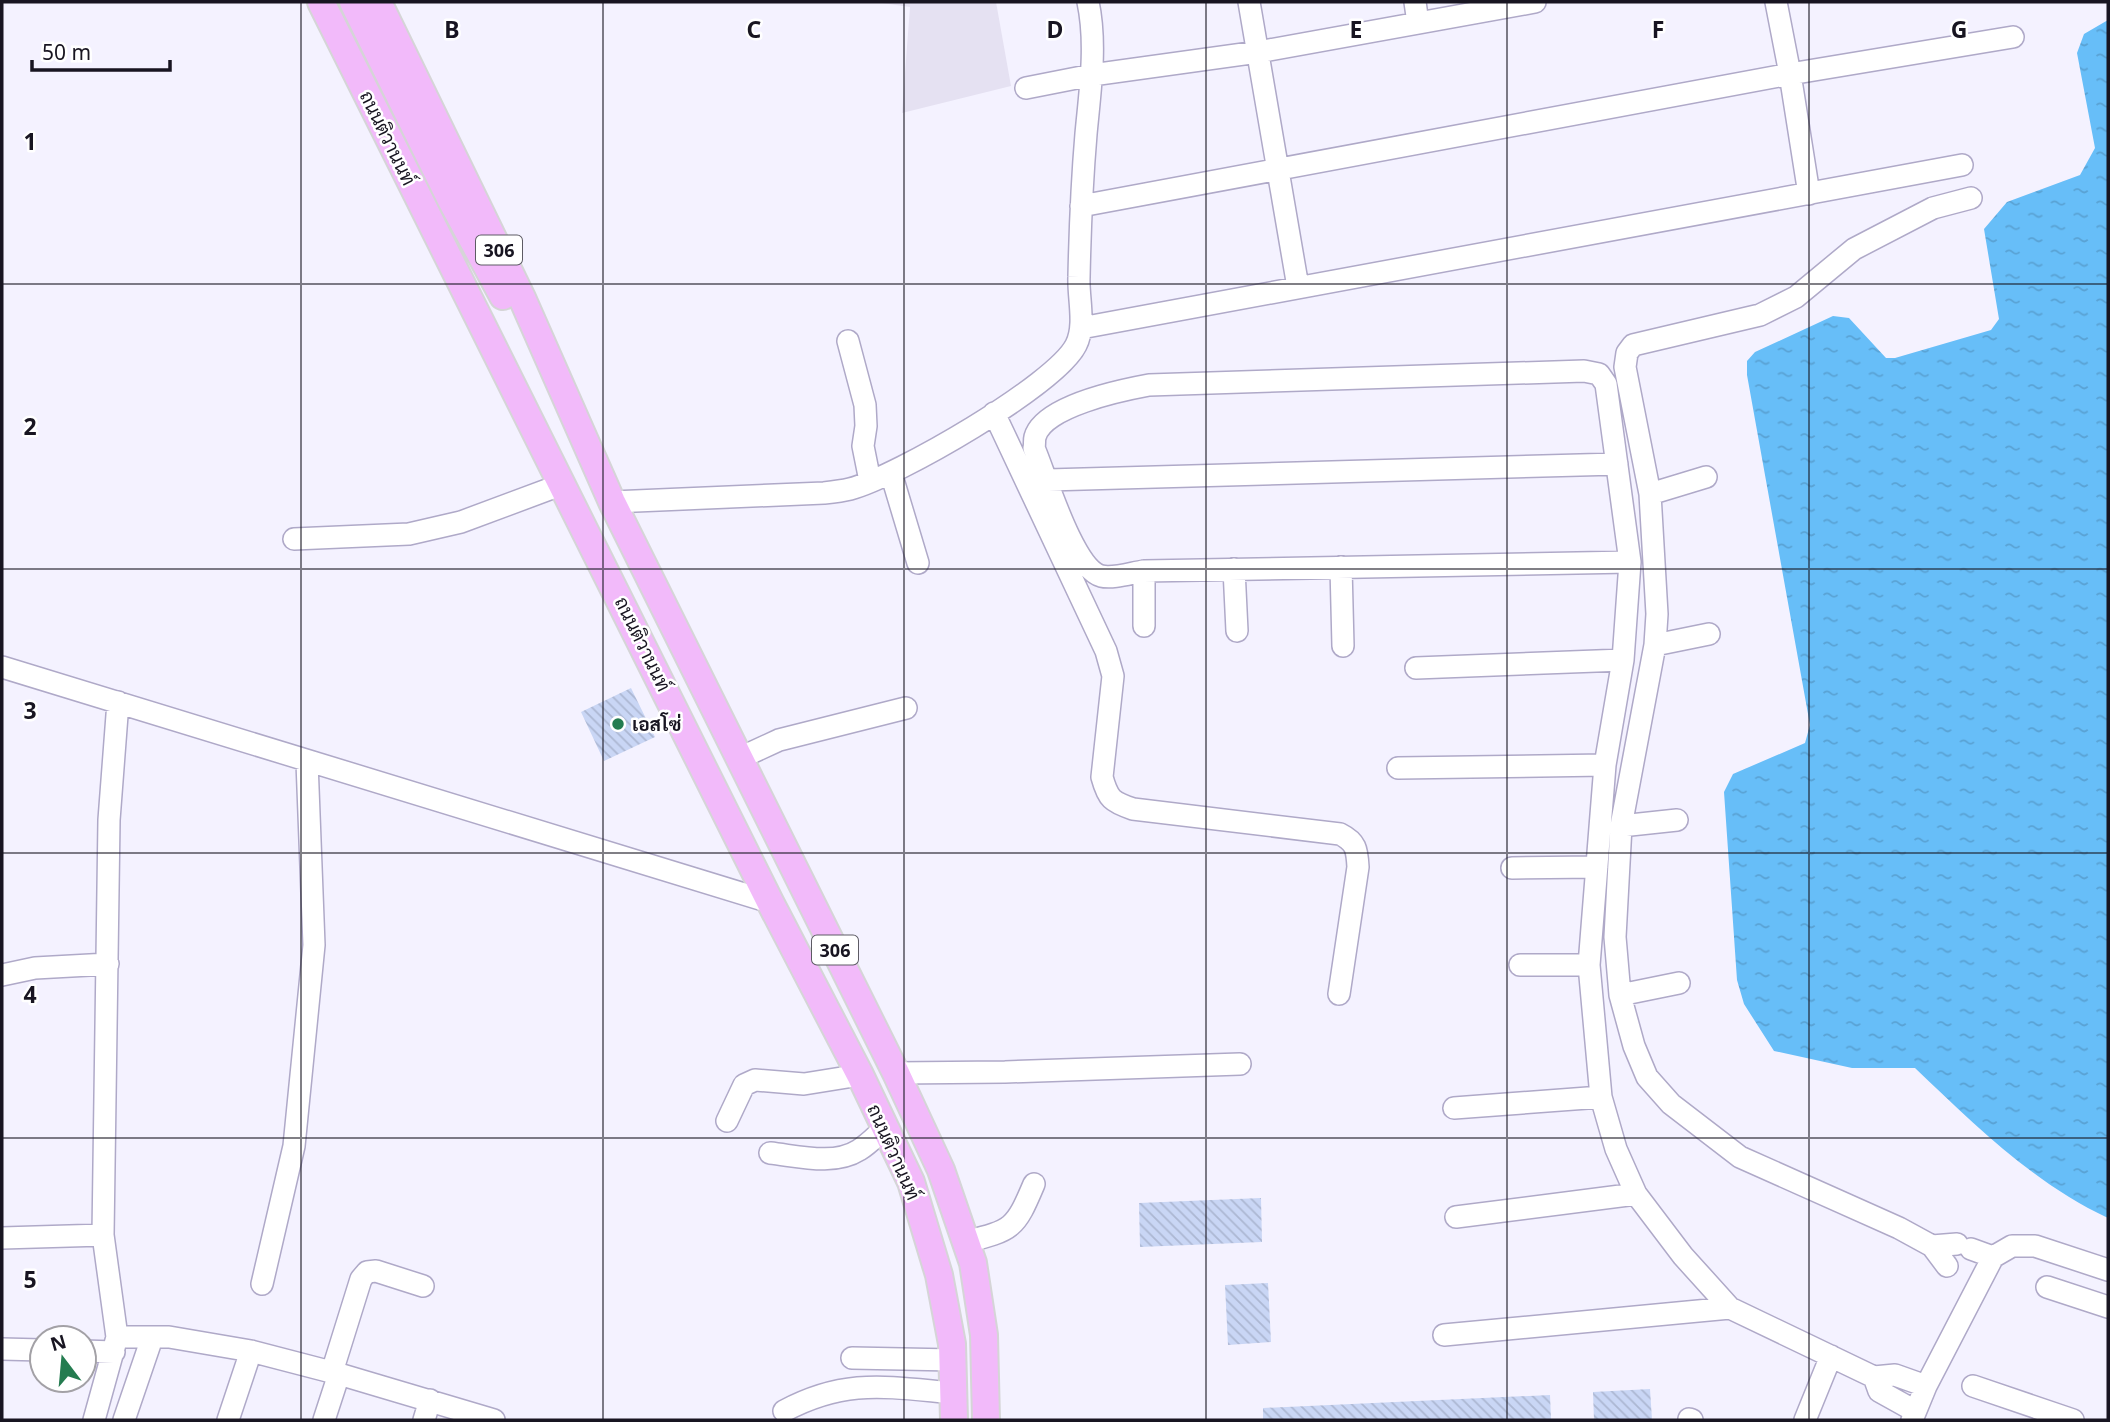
<svg xmlns="http://www.w3.org/2000/svg" width="2110" height="1422" font-family="'Noto Sans',Sarabun,sans-serif">
<style>
.built{fill:#e5e1f2}
.water{fill:url(#water-ripples)}
.building{fill:url(#building-back-hatch)}
.lines{fill:none;stroke-linecap:round;stroke-linejoin:round}
.minor-casing{stroke:#afa9c8;stroke-width:24}
.major-casing{stroke:#d5d5d7;stroke-width:30}
.minor{stroke:#fff;stroke-width:21}
.major{stroke:#f2bafa;stroke-width:26}
.grid{fill:none;stroke:#181521;stroke-width:2;stroke-opacity:0.55}
.poi-dot{fill:#247c50;stroke:#fff;stroke-width:2.5}
.labels{text-anchor:middle;dominant-baseline:central;stroke-width:5;stroke-linejoin:round;paint-order:stroke}
.shield{fill:#fff;stroke:#5d5b64;stroke-width:2}
.shield-label{font-size:18px;font-weight:bold;fill:#181521}
.street-label{font-size:19px;fill:#181521;stroke:#fff}
.poi-label{font-size:19px;font-weight:bold;fill:#181521;stroke:#fff;text-anchor:start}
.grid-label{font-size:23px;text-anchor:middle;font-weight:bold;fill:#181521;stroke:#fff;stroke-width:5;stroke-linejoin:round;paint-order:stroke}
</style>
<defs>
<pattern id="water-ripples" width="26" height="14" patternUnits="userSpaceOnUse" patternTransform="scale(1.75)"><rect width="26" height="14" fill="#67bef8"/><path d="M2 4q2-2 4 0t4 0M15 11q2-2 4 0t4 0" fill="none" stroke="#59a2d4"/></pattern>
<pattern id="building-back-hatch" width="6" height="6" patternUnits="userSpaceOnUse" patternTransform="scale(1.75)"><rect width="6" height="6" fill="#c9d6f5"/><path d="M-1 5l2 2M0 0l6 6M5-1l2 2" fill="none" stroke="#acb7d2"/></pattern>
</defs>
<rect width="100%" height="100%" fill="#f4f2ff"/>
<path class="built" d="M 875,2 L 996,2 L 1011,86 L 902,113 L 910,7 Z"/>
<path class="water" d="M 2108,20 L 2108,1218 C 2033,1183 1974,1124 1915,1068 L 1852,1068 L 1774,1051 L 1744,1004 L 1737,980 L 1724,792 L 1733,774 L 1805,743 L 1810,725 L 1747,375 L 1747,361 L 1755,352 L 1833,316 L 1849,318 L 1886,358 L 1895,358 L 1991,330 L 1999,319 L 1984,229 L 2007,202 L 2080,175 L 2095,148 L 2077,53 L 2084,34 Z"/>
<path class="building" d="M 631,688 L 655,737 L 604,761 L 581,712 Z
M 1261,1198 L 1262,1242 L 1140,1247 L 1139,1203 Z
M 1268,1283 L 1271,1342 L 1228,1345 L 1225,1285 Z
M 1650,1389 L 1652,1420 L 1594,1420 L 1593,1392 Z
M 1550,1395 L 1551,1420 L 1263,1420 L 1263,1408 Z"/>
<g class="lines">
<defs>
<path id="minor" d="M 1249,2 L 1298,287
M 1415,2 L 1418,23
M 1776,2 L 1790,74 L 1809,194
M 1026,88 L 1092,75 L 1258,52 L 1535,2
M 1081,206 L 1790,74 L 2013,37
M 1081,328 L 1962,165
M 848,341 L 865,405 L 866,426 L 863,446 L 870,481
M 994,413 L 1106,651 L 1113,676 L 1102,777 C 1108,799 1112,802 1133,809 L 1340,834 C 1356,842 1357,849 1358,867 L 1339,994
M 891,473 L 918,563
M 1048,480 L 1617,464
M 1650,494 L 1706,477
M 612,502 L 824,493 C 833,492 842,491 850,489 C 896,477 1056,385 1076,345 C 1086,325 1078,298 1079,277 C 1080,229 1082,181 1086,134 C 1090,91 1097,44 1088,2
M 294,539 L 409,534 L 461,522 L 563,484
M 1630,562 L 1144,571 C 1131,573 1113,579 1101,576 C 1073,568 1046,476 1034,448 C 1035,444 1034,441 1035,437 C 1043,406 1122,390 1149,385 L 1584,371 L 1599,374 L 1606,384 L 1630,562 L 1623,660 L 1605,765 L 1589,965 L 1601,1097 L 1616,1149 L 1636,1194 L 1683,1256 L 1730,1308 L 1874,1377 L 1895,1375 L 1926,1386
M 1341,567 L 1343,646
M 1234,569 L 1237,631
M 1144,571 L 1144,626
M 1655,645 L 1709,634
M 2,667 L 770,902
M 1416,668 L 1623,660
M 740,758 L 779,740 L 906,708
M 1398,768 L 1605,765
M 1621,826 L 1677,820
M 1512,868 L 1597,867
M 1520,965 L 1589,965
M 2,975 L 35,968 L 108,964
M 1620,995 L 1679,983
M 896,1073 L 1005,1072 L 1240,1064
M 1454,1108 L 1601,1097
M 727,1121 L 744,1085 L 755,1080 L 804,1084 L 860,1075
M 770,1153 C 798,1156 834,1166 859,1150 C 869,1144 877,1135 885,1128
M 1456,1217 L 1636,1194
M 2,1238 L 103,1235
M 965,1242 C 1013,1230 1015,1229 1034,1184
M 1932,1246 L 1957,1244
M 1971,1249 L 1993,1257
M 1947,1266 L 1932,1246 L 1899,1228 L 1740,1157 L 1671,1104 L 1647,1077 L 1634,1046 L 1620,995 L 1615,937 L 1621,826 L 1655,645 L 1657,614 L 1650,494 L 1625,367 L 1627,353 L 1633,345 L 1760,315 L 1796,297 L 1854,249 L 1933,208 L 1971,198
M 262,1284 L 294,1146 L 314,945 L 307,762
M 2047,1287 L 2108,1307
M 1444,1335 L 1730,1308
M 117,1337 L 169,1337 L 251,1351 L 339,1374 L 494,1420
M 2,1349 L 42,1350
M 84,1351 L 114,1352
M 852,1358 L 953,1360
M 332,1372 L 361,1279 L 367,1272 L 376,1271 L 423,1286
M 1874,1377 L 1879,1391 L 1915,1411
M 1973,1386 L 2073,1420
M 784,1411 C 846,1378 886,1387 954,1393
M 1689,1419 L 1692,1420
M 94,1420 L 117,1337 L 103,1235 L 109,820 L 118,702
M 124,1420 L 152,1338
M 228,1420 L 251,1351
M 324,1420 L 339,1374
M 424,1420 L 430,1400
M 1805,1420 L 1831,1356
M 1912,1420 L 1926,1386 L 1993,1257 L 2012,1246 L 2035,1246 L 2108,1270"/>
<path id="major" d="M 321,2 L 770,902 L 860,1075 L 911,1182 L 939,1275 L 952,1344 L 954,1420
M 353,2 L 451,200 L 503,296
M 378,2 L 522,298 L 612,502 L 896,1073 L 941,1170 L 973,1263 L 984,1335 L 986,1420"/>
</defs>
<use href="#minor" class="minor-casing"/>
<use href="#major" class="major-casing"/>
<use href="#minor" class="minor"/>
<use href="#major" class="major"/>
</g>
<path class="grid" d="M 301,2 L 301,1420M 603,2 L 603,1420M 904,2 L 904,1420M 1206,2 L 1206,1420M 1507,2 L 1507,1420M 1809,2 L 1809,1420M 2,284 L 2108,284M 2,569 L 2108,569M 2,853 L 2108,853M 2,1138 L 2108,1138"/>
<circle class="poi-dot" cx="618" cy="724" r="7"/>
<g class="labels">
<g class="shield">
<rect x="476" y="235.5" width="46" height="29" rx="5"/>
<rect x="812" y="935.5" width="46" height="29" rx="5"/>
</g>
<g class="shield-label">
<text x="499" y="250">306</text>
<text x="835" y="950">306</text>
</g>
<g class="street-label">
<text transform="translate(388 138) rotate(64)">ถนนติวานนท์</text>
<text transform="translate(643 644) rotate(64)">ถนนติวานนท์</text>
<text transform="translate(894 1152) rotate(66)">ถนนติวานนท์</text>
</g>
<g class="poi-label">
<text x="632" y="724">เอสโซ่</text>
</g>
</g>
<g class="grid-label">
<text x="452" y="38">B</text>
<text x="754" y="38">C</text>
<text x="1055" y="38">D</text>
<text x="1356" y="38">E</text>
<text x="1658" y="38">F</text>
<text x="1959" y="38">G</text>
<text x="30" y="150">1</text>
<text x="30" y="435">2</text>
<text x="30" y="719">3</text>
<text x="30" y="1003">4</text>
<text x="30" y="1288">5</text>
</g>
<rect width="2110" height="1422" fill="none" stroke="#181521" stroke-width="7"/>
<g transform="translate(63 1359) rotate(344)"><circle r="33" fill="#ffffff" stroke="#a3a1a6" stroke-width="2"/>
<path d="M0-5L12 26L0 18L-12 26Z" fill="#247c50"/>
<text y="-10" font-size="19" font-weight="bold" text-anchor="middle" fill="#181521">N</text>
</g>
<path d="M32 60v10h138v-10" fill="none" stroke="#181521" stroke-width="3.5"/>
<text x="42" y="60" font-size="21" fill="#181521" stroke="#ffffff" stroke-width="5" paint-order="stroke">50 m</text>
</svg>
